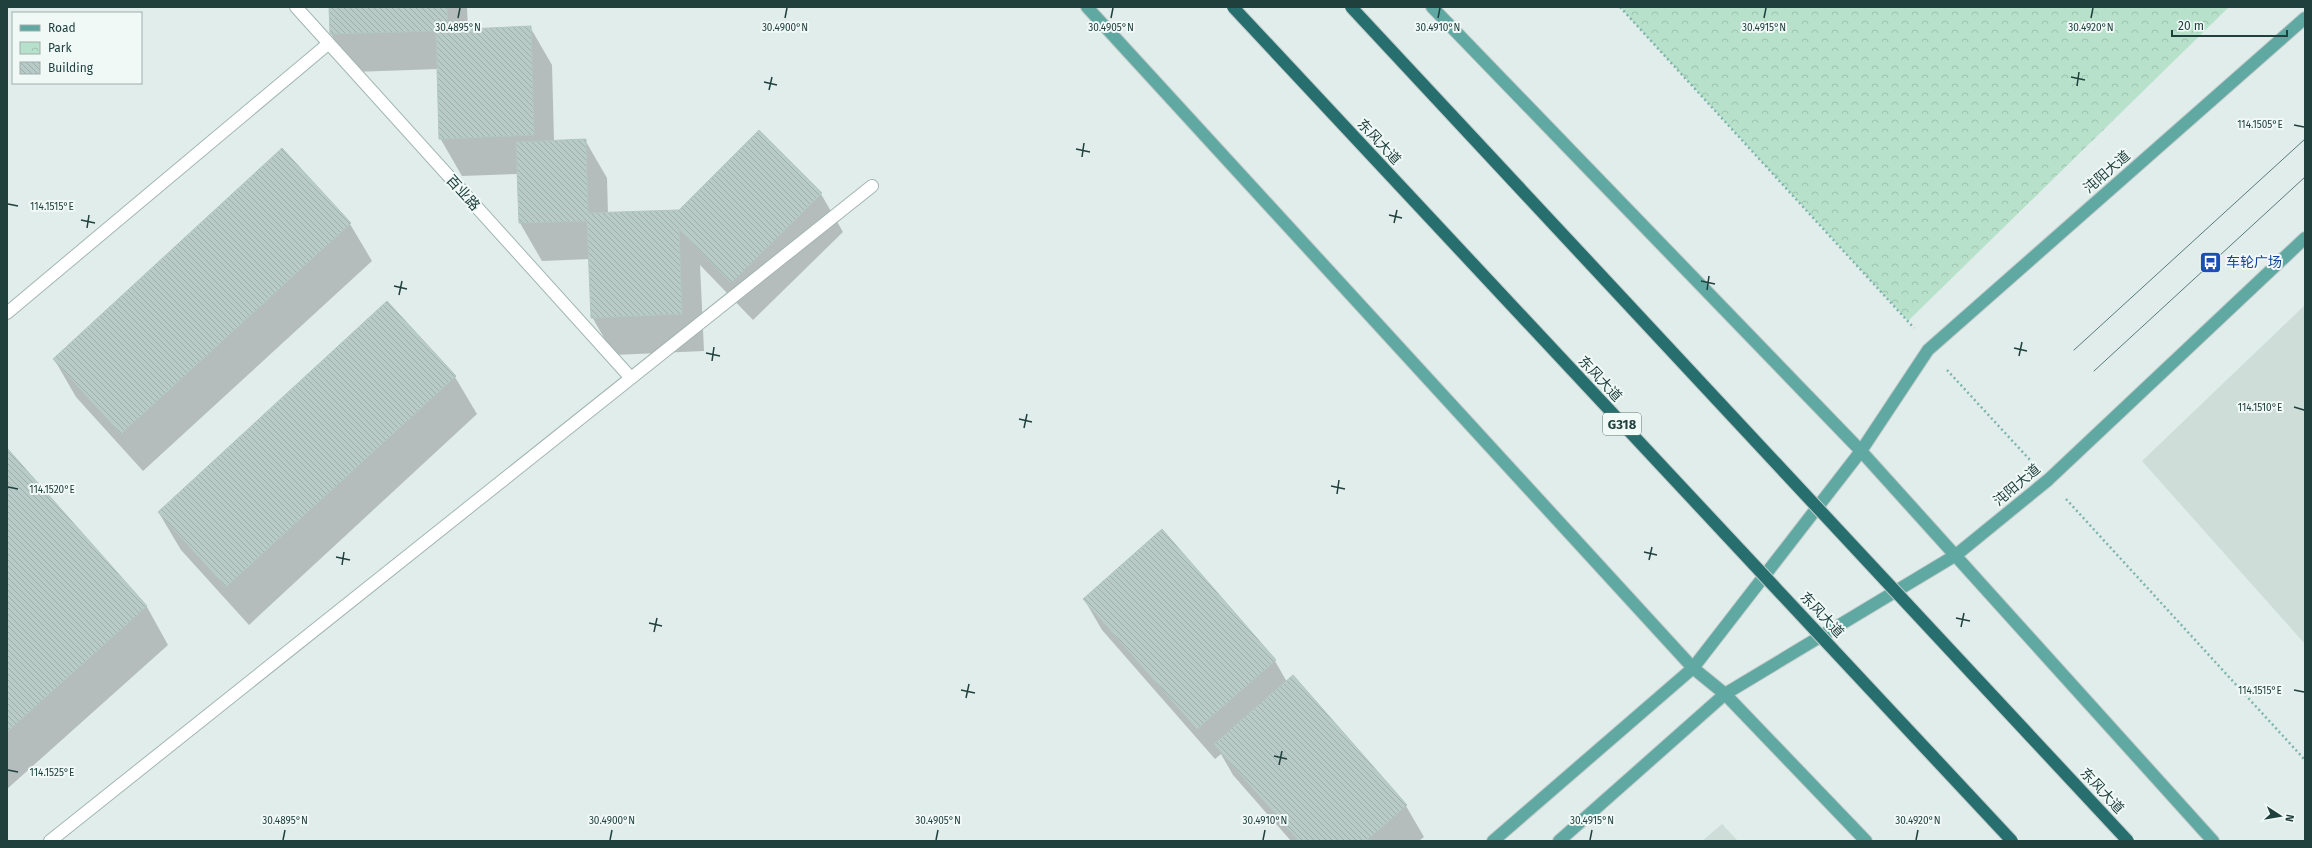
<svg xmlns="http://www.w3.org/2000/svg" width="2312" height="848" font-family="'Fira Sans','Noto Sans SC',sans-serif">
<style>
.built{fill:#cfddd9}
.park{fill:url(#park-crowns)}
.shadow{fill:#0003}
.building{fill:url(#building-back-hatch);stroke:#b2c7c3}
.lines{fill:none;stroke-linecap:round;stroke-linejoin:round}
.minor-casing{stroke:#a3b6b3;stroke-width:14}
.major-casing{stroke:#c0cac9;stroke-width:14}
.path{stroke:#7db4ad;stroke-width:2.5;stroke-dasharray:2 3;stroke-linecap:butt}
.minor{stroke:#fff;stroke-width:12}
.major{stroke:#60a8a2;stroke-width:12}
.tram{stroke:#597b78;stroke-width:1}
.highway-bridge-casing{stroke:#c0cac9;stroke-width:14;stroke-linecap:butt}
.highway-bridge{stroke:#276f6e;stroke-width:12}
.ticks{fill:none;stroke:#1f403d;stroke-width:1.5}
.labels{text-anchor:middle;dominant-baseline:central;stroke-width:4;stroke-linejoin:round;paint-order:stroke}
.shield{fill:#f1f9f7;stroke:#5e7875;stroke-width:1}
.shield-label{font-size:13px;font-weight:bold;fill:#1f403d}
.street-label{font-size:14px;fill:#1f403d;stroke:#f1f9f7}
.transit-label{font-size:14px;fill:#164399;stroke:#f1f9f7;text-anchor:start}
.ticks-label{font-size:10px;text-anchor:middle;fill:#1f403d;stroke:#f1f9f7;stroke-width:4;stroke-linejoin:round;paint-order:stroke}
</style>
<defs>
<pattern id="park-crowns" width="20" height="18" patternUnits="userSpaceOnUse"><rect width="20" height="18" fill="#b7e1ca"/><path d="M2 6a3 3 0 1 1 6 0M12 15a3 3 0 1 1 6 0" fill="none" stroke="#9dc2ae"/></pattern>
<pattern id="building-back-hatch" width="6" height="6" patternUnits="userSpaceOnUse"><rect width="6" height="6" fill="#b8cbc6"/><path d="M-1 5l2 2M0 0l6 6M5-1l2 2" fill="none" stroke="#9eafab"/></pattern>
</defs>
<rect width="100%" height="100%" fill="#e1edea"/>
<path class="built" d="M 2305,305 L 2305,644 L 2142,461 Z
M 1722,824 L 1738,841 L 1702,841 Z"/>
<path class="park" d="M 1620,7 L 2229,7 L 1908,321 Z"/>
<path class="shadow" d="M 330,7 L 467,7 L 468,30 L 530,27 L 552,65 L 554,141 L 585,140 L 607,178 L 608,214 L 680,211 L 821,194 L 843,232 L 753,320 L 700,265 L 704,351 L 614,355 L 592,317 L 590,259 L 542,261 L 520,223 L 518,174 L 462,176 L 440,138 L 438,69 L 353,72 L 331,34 Z
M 350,224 L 372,261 L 143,471 L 76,397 L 54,359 Z
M 387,302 L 455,377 L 477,414 L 249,625 L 181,550 L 159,513 Z
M 7,449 L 147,607 L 168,645 L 7,789 Z
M 1084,599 L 1275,661 L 1287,682 L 1293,677 L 1406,806 L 1424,837 L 1419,841 L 1291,841 L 1233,775 L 1221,754 L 1215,759 L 1102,630 Z"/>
<path class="building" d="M 329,7 L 447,7 L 448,30 L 531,26 L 534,135 L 439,139 L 436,31 L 330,34 Z
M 759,130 L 822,193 L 731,283 L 679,229 L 682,314 L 591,318 L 587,221 L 519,223 L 516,142 L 586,139 L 588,213 L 679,210 Z
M 282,148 L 351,223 L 121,434 L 53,359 Z
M 387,301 L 456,376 L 226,587 L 158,512 Z
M 7,448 L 147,606 L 7,732 Z
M 1162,529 L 1276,660 L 1197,729 L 1083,599 Z
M 1293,675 L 1407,805 L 1366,841 L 1299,841 L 1214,744 Z"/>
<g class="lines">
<defs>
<path id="minor" d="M 296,7 L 631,378
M 7,313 L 328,44
M 50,841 L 872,186"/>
<path id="major" d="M 1087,7 L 1693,668 L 1725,694 L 1866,841
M 1432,7 L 1861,451 L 2213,841
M 1493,841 L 1693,668 L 1861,451 L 1928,350 L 2305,18
M 1559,841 L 1725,694 L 1956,555 L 2048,480 L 2305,238"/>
</defs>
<use href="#minor" class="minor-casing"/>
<use href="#major" class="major-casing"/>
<path class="path" d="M 1620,7 L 1914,328
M 1947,370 L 2030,460
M 2066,499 L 2305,760"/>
<use href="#minor" class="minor"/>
<use href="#major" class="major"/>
<path class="tram" d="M 2074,350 L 2305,139
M 2094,371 L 2305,177"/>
<defs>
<path id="highway-bridge" d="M 1233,7 L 2012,841
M 1351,7 L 2128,841"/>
</defs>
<use href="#highway-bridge" class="highway-bridge-casing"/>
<use href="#highway-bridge" class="highway-bridge"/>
</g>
<path class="ticks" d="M 458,18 L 460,8M 785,18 L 787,8M 1111,18 L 1113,8M 1438,18 L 1440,8M 1764,18 L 1766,8M 2091,18 L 2093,8M 2071,77 L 2085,80M 764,82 L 777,85M 2077,86 L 2079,72M 769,90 L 772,77M 2294,125 L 2304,127M 1076,149 L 1090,152M 1082,157 L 1084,143M 8,204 L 18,206M 1389,215 L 1402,218M 81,220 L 95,223M 1394,223 L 1397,210M 87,228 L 89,215M 1701,281 L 1715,284M 394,286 L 407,289M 1707,290 L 1709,276M 399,295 L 402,281M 2014,348 L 2027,351M 706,353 L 720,356M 2019,356 L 2022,342M 712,361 L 714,347M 2294,407 L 2304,410M 1019,419 L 1032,422M 1024,428 L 1027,414M 1331,486 L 1345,489M 8,487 L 18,489M 1337,494 L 1339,480M 1644,552 L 1657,555M 336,557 L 350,560M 1649,560 L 1652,547M 342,565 L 344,552M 1956,618 L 1970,621M 649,623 L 662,626M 1961,627 L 1964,613M 654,632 L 657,618M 961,690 L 975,693M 2294,690 L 2304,692M 966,698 L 969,684M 1274,756 L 1287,759M 1279,765 L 1282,751M 8,770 L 18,772M 283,840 L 285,830M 610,840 L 612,830M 936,840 L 938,830M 1263,840 L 1265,830M 1590,840 L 1592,830M 1916,840 L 1918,830"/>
<defs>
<symbol id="bus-square" viewBox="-11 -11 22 22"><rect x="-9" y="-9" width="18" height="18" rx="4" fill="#1a4fb4" stroke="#f1f9f7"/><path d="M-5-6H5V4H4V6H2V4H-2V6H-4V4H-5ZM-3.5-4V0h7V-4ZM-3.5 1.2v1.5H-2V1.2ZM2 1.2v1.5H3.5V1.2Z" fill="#fff"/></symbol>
</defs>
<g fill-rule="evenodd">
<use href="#bus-square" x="2198" y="250" width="25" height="25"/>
</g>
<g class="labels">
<rect class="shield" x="1603" y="413" width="38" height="22" rx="3"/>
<g class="shield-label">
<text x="1622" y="424">G318</text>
</g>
<g class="street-label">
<text transform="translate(1379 142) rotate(47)">东风大道</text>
<text transform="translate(2107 172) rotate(-41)">沌阳大道</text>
<text transform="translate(463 193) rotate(48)">百业路</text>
<text transform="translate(1600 379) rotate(47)">东风大道</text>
<text transform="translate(2017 485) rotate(-40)">沌阳大道</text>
<text transform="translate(1822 615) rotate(47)">东风大道</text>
<text transform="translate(2102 791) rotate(47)">东风大道</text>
</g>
<g class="transit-label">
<text x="2226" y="262">车轮广场</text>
</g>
</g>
<g class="ticks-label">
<text x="458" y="31">30.4895°N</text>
<text x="785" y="31">30.4900°N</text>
<text x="1111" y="31">30.4905°N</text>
<text x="1438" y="31">30.4910°N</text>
<text x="1764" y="31">30.4915°N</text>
<text x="2091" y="31">30.4920°N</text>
<text x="2260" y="128">114.1505°E</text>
<text x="52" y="210">114.1515°E</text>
<text x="2260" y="411">114.1510°E</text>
<text x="52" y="493">114.1520°E</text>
<text x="2260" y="694">114.1515°E</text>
<text x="52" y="776">114.1525°E</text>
<text x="285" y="824">30.4895°N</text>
<text x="612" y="824">30.4900°N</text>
<text x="938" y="824">30.4905°N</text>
<text x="1265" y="824">30.4910°N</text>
<text x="1592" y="824">30.4915°N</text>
<text x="1918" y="824">30.4920°N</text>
</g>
<rect width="2312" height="848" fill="none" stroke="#1f403d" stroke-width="16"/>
<rect x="12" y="12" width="130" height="72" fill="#f1f9f7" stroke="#9dafad"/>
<rect x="20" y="25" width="20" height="6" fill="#60a8a2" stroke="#9dafad"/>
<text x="48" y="32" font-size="12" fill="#1f403d">Road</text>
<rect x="20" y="42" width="20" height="12" fill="url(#park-crowns)" stroke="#9dafad"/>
<text x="48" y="52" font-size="12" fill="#1f403d">Park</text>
<rect x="20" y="62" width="20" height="12" fill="url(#building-back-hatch)" stroke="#9dafad"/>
<text x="48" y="72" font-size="12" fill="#1f403d">Building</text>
<g transform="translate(2280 816) rotate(102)" stroke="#f1f9f7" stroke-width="3" paint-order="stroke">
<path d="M0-3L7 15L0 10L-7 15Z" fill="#1f403d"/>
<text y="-6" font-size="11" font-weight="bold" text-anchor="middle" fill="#1f403d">N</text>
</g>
<path d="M2172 30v6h115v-6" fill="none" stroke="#1f403d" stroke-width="2"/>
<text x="2178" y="30" font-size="12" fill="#1f403d" stroke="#f1f9f7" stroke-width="3" paint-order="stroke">20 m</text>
</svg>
